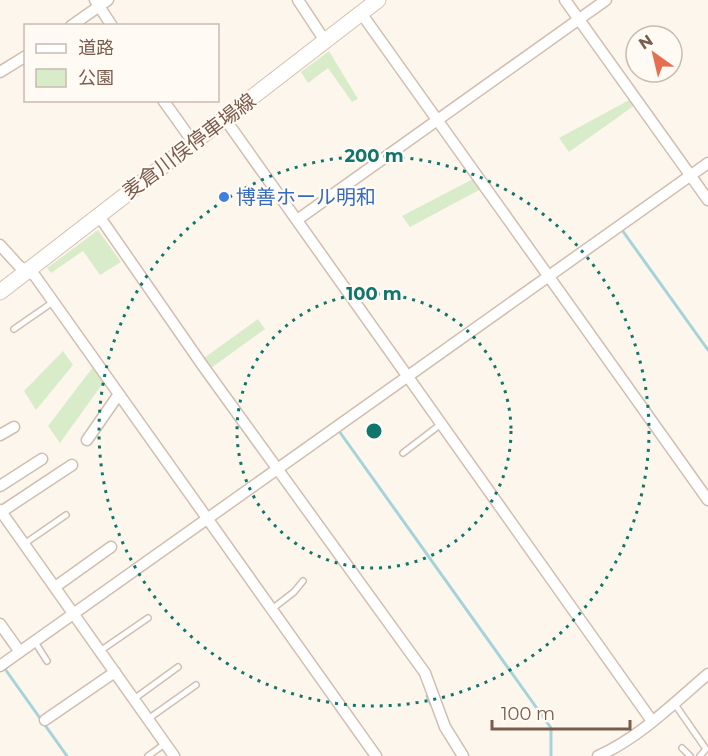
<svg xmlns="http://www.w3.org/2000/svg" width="708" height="756" font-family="Montserrat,'Noto Sans JP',sans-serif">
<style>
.green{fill:#d8ecc9}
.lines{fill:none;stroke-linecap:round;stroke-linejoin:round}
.stream{stroke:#a5d3da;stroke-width:3}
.service-casing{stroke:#d1beb0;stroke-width:8}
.minor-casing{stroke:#d1beb0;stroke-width:13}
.secondary-casing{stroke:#d6c0b0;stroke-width:17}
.service{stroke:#fff;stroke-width:5}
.minor{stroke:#fff;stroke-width:10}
.secondary{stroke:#fff;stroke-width:15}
.ring{fill:none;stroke:#0f766e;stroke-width:3;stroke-dasharray:3 6}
.shop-dot{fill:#3f7fe0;stroke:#fffaf3;stroke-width:2}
.labels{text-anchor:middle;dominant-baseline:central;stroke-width:4.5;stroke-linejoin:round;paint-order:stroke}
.street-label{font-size:20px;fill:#7a5c4d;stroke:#fffaf3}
.shop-label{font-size:20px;fill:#366cbe;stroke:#fffaf3;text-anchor:start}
.centre{fill:#0f766e;stroke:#fffaf3;stroke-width:3}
.ring-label{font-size:18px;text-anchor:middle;font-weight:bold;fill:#0f766e;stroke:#fffaf3;stroke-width:4.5;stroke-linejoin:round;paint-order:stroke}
</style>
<rect width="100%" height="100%" fill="#fdf6ec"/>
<path class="green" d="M 329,51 L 358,99 L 352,102 L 328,68 L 308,83 L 301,72 Z
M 631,99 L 635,105 L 569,152 L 559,138 Z
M 473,179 L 481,189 L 410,227 L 402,216 Z
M 98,230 L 121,262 L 100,275 L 83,251 L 51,273 L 47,268 Z
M 258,319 L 265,329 L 211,368 L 204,358 Z
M 63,351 L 73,365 L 36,410 L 24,391 Z
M 93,367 L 103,383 L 60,443 L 48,426 Z"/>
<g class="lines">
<path class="stream" d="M 622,230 L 708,350
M 339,431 L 551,728 L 551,756
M 7,667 L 5,669 L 67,756
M 427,696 L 431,705"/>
<defs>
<path id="service" d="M 14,329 L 53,302
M 403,453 L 441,424
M 24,544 L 66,515
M 272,609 L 294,592 L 303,581
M 35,642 L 47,661
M 100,651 L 148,618
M 134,699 L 178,667
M 674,703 L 706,749 L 700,756
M 148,719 L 196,685
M 682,748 L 690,756
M 148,756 L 166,743"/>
<path id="minor" d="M 95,0 L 112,26
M 298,0 L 325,41
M 565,0 L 708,200
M 361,13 L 708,500
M 71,26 L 108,0
M 0,72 L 26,56
M 163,100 L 193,142
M 225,119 L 652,721
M 99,216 L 203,366 L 425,673 L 445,727 L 463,756
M 297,220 L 606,0
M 0,245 L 19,266 L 35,276 L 376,756
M 0,435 L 14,427
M 87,440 L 119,394
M 0,486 L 42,459
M 0,510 L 174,756
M 1,512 L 72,465
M 55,587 L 111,547
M 0,624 L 20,652
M 0,666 L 708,163
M 45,720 L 115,672
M 598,756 C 639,738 674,703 708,674"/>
<path id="secondary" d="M 0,292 L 378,0"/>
</defs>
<use href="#service" class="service-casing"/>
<use href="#minor" class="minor-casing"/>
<use href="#secondary" class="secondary-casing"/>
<use href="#service" class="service"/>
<use href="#minor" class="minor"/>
<use href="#secondary" class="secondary"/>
</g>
<g class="ring">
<circle cx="374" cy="431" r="137"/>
<circle cx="374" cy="431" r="275"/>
</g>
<circle class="shop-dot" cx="224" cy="197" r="6"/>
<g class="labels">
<g class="street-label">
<text transform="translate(189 146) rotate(-37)">麦倉川俣停車場線</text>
</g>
<g class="shop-label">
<text x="236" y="197">博善ホール明和</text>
</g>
</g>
<circle cx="374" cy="431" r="9" class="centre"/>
<g class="ring-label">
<text x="374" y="162">200 m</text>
<text x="374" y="300">100 m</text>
</g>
<rect x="24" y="24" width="195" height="78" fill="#fffaf3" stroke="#cabbb1" stroke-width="1.5"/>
<rect x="36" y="44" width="30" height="9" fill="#ffffff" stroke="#cabbb1" stroke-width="1.5"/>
<text x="78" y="54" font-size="18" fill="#7a5c4d">道路</text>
<rect x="36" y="69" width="30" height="18" fill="#d8ecc9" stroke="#cabbb1" stroke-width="1.5"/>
<text x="78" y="84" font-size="18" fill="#7a5c4d">公園</text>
<g transform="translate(654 54) rotate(326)"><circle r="28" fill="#fffaf3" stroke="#cabbb1" stroke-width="1.5"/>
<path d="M0-4.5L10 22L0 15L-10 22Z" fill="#e76f51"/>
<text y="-9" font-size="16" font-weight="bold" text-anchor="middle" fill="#7a5c4d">N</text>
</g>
<path d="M492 720v9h138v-9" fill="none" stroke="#7a5c4d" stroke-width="3"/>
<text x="501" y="720" font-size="18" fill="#7a5c4d" stroke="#fffaf3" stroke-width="4.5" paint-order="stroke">100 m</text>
</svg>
